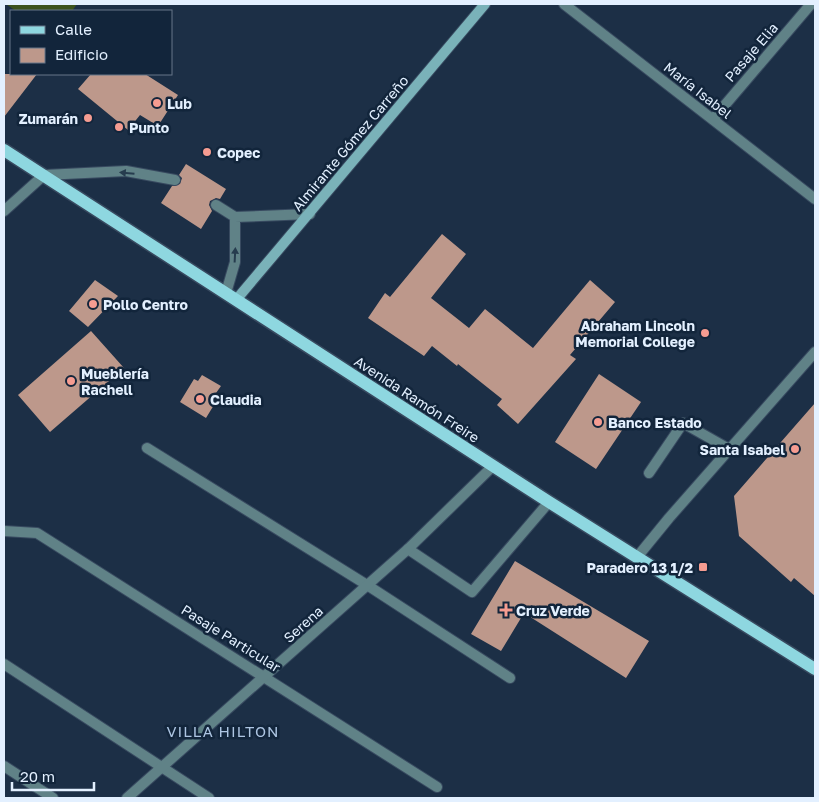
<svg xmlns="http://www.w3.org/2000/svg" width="819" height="802" font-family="'Golos Text',sans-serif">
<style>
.park{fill:#3b521c}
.building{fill:#bd988b}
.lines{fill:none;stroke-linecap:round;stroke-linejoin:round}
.service-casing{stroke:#384a60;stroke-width:12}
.minor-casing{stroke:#384a60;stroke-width:12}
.tertiary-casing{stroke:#384a60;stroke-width:12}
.secondary-casing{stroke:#384a60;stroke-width:12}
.primary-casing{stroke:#384a60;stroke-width:15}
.service{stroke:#608287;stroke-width:10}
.minor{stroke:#608287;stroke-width:10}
.tertiary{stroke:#608287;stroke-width:10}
.secondary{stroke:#7ab2b9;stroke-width:10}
.primary{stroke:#8ed7e0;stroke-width:12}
.oneway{fill:#263c4e}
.poi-dot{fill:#f59c91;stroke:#12253b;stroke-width:2}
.labels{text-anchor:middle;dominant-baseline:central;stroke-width:5;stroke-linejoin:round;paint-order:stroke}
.street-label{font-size:14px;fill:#e3f0ff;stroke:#12253b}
.poi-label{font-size:14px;font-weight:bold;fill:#e3f0ff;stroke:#12253b;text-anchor:start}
.neighbourhood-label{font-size:15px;letter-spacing:1px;fill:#adc5e2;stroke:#12253b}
</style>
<rect width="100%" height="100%" fill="#1c2f46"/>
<path class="park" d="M 6,4 L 77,4 L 72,11 L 16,11 Z"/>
<path class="building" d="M 4,74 L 37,74 L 4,117 Z
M 91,74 L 145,74 L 178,95 L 158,126 L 140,115 L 128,130 L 78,89 Z
M 186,164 L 226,189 L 220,199 L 216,198 L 210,201 L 209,205 L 212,211 L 201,229 L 161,203 L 172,186 L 180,184 L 182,178 L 179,175 Z
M 442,234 L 466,254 L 431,298 L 469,328 L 485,309 L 533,348 L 590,280 L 615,302 L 570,355 L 576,359 L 518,424 L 497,405 L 502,399 L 458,364 L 457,366 L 432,346 L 424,356 L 368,318 L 385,293 L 390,297 Z
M 95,280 L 118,296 L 88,327 L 69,311 Z
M 91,331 L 124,368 L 50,432 L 18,395 Z
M 599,374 L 641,402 L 596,469 L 555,442 Z
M 202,375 L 221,386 L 216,393 L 220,395 L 206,418 L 180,402 L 194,379 L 198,381 Z
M 815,403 L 815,596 L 794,578 L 791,582 L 739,536 L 734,496 Z
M 515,561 L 649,641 L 626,678 L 524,613 L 501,651 L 471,634 Z"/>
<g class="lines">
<defs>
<path id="service" d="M 44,175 L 126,171 L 175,180
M 216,205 L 235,217 L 310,214
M 226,293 L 235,262 L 235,217
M 649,473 L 683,423 L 729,449
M 408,549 L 472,592 L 549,502"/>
<path id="minor" d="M 564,4 L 815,199
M 713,119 L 811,4
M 4,211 L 44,175
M 147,448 L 367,585 L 510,678
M 4,531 L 37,533 L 437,787
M 638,556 L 669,518 L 815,352
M 4,664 L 209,798
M 4,766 L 53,798"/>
<path id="tertiary" d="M 127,798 L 408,549 L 493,466"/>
<path id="secondary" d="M 236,300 L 485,4"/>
<path id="primary" d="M 4,150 L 549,502 L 815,669"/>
</defs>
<use href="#service" class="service-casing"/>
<use href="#minor" class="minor-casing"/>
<use href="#tertiary" class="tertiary-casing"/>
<use href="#secondary" class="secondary-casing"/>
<use href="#primary" class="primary-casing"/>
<use href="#service" class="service"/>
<use href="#minor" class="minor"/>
<use href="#tertiary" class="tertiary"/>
<use href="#secondary" class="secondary"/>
<use href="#primary" class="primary"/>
</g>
<defs><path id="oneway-solid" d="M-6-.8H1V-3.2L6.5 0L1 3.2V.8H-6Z" transform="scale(1.25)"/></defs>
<g class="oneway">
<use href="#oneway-solid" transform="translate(127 173) rotate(-175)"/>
<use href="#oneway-solid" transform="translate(235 255) rotate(-87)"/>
</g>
<g class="poi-dot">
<circle cx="157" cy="103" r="5"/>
<circle cx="88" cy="118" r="5"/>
<circle cx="119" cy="127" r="5"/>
<circle cx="207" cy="152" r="5"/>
<circle cx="93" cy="304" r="5"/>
<circle cx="705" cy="333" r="5"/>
<circle cx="71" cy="381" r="5"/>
<circle cx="200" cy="399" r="5"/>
<circle cx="598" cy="422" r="5"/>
<circle cx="795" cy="449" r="5"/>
<rect x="698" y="562" width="10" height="10" rx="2.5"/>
<path d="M503.5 602.5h5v5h5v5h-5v5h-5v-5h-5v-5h5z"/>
</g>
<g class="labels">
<g class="street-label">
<text transform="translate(751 52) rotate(-49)">Pasaje Elia</text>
<text transform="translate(698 90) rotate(38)">María Isabel</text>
<text transform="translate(350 143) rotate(-50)">Almirante Gómez Carreño</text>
<text transform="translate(417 399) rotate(33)">Avenida Ramón Freire</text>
<text transform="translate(303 624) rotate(-42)">Serena</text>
<text transform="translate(231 638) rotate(32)">Pasaje Particular</text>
</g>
<g class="poi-label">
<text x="167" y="103">Lub</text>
<text x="78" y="118" text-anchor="end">Zumarán</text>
<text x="129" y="127">Punto</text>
<text x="217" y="152">Copec</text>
<text x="103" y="304">Pollo Centro</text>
<text x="695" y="325" text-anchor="end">Abraham Lincoln<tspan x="695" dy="16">Memorial College</tspan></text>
<text x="81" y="373">Mueblería<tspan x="81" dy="16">Rachell</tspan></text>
<text x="210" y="399">Claudia</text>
<text x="608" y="422">Banco Estado</text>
<text x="785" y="449" text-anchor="end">Santa Isabel</text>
<text x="693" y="567" text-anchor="end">Paradero 13 1/2</text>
<text x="516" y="610">Cruz Verde</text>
</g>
<g class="neighbourhood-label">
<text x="223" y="731">VILLA HILTON</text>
</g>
</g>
<rect width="819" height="802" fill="none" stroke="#e3f0ff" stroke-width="10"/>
<rect x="10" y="10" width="162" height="65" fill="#12253b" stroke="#667689"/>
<rect x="20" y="26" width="25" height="8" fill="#8ed7e0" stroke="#667689"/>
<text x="55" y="35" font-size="15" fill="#e3f0ff">Calle</text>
<rect x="20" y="48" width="25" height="15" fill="#bd988b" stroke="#667689"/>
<text x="55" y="60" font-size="15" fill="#e3f0ff">Edificio</text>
<path d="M12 782v8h82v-8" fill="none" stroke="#e3f0ff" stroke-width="2.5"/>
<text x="20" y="782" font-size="15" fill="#e3f0ff" stroke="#12253b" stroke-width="4" paint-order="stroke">20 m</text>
</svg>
